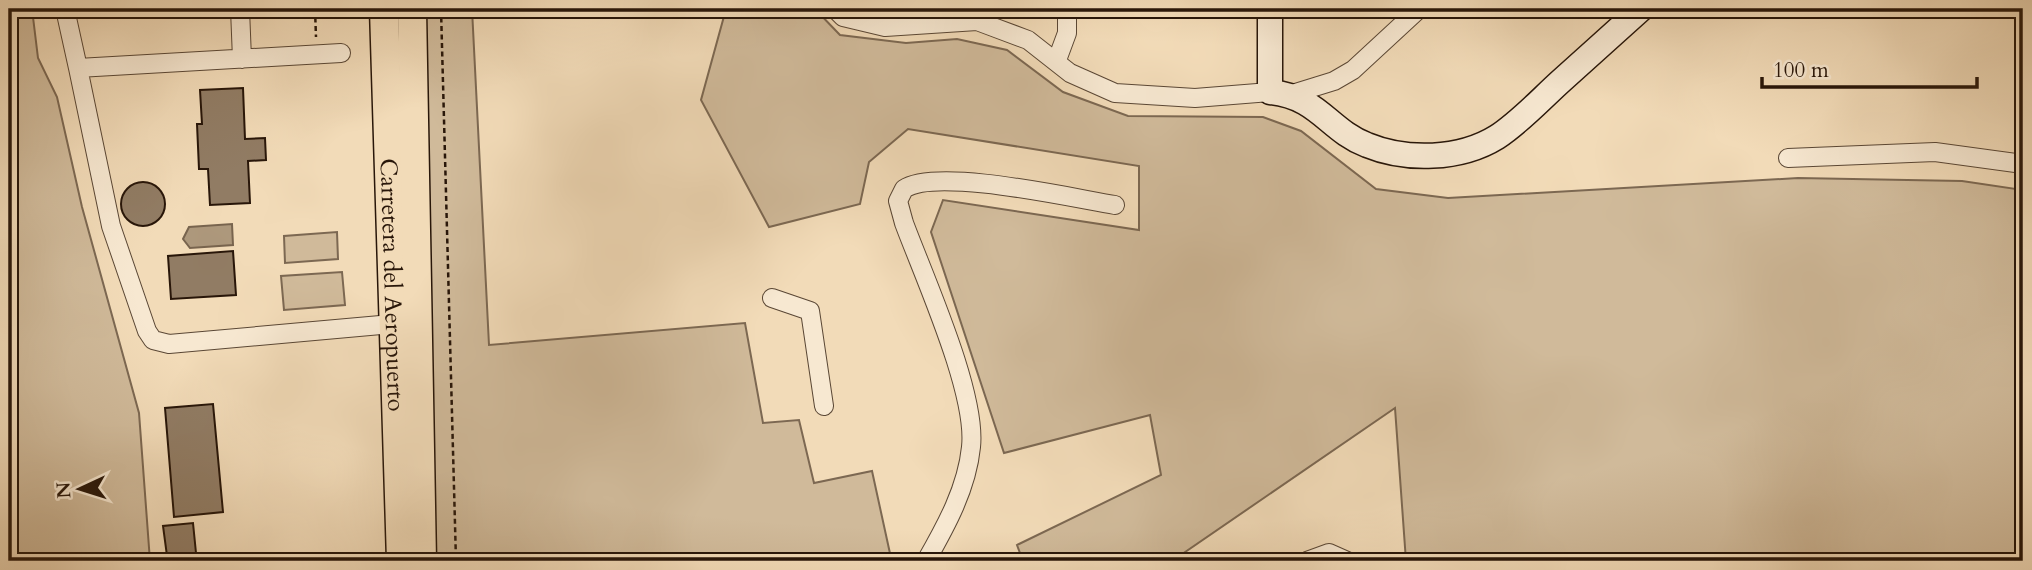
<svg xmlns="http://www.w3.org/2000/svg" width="2032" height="570" font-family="Cardo,serif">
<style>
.green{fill:#d0ba9a;stroke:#7c6852;stroke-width:2}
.water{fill:#ad987c;stroke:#78644e;stroke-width:2}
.building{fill:#917c64;stroke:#281609;stroke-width:2}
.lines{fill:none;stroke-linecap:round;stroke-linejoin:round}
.street-casing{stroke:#5a4735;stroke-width:20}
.secondary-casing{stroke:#281609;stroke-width:27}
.primary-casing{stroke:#281609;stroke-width:31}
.path{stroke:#281609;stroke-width:2.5;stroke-dasharray:5 3.5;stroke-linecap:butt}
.street{stroke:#f7e8d1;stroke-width:18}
.secondary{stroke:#f7e8d1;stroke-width:24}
.primary{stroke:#f2dbb8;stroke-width:28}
.labels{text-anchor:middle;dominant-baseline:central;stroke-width:6;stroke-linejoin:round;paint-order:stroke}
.street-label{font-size:24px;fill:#281609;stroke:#f7e8d1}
</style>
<rect width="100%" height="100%" fill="#f2dbb8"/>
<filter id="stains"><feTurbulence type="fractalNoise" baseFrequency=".00286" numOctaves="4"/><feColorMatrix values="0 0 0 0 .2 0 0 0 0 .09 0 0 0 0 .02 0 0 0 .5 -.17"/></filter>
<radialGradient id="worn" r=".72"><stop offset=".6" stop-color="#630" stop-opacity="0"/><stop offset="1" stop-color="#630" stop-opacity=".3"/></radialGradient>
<path class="green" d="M 9,9 L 32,9 L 38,58 L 57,97 L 82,207 L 139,413 L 150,561 L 9,561 Z
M 399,9 L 472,9 L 489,345 L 745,323 L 763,423 L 799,420 L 814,483 L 872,471 L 891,558 L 888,561 L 411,561 Z
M 726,9 L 815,9 L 840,35 L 906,43 L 957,39 L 1007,50 L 1063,92 L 1128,116 L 1263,117 L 1301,131 L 1376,189 L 1448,198 L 1798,178 L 1962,181 L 2023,190 L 2023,561 L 1406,561 L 1395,408 L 1172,561 L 1023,561 L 1017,545 L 1161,475 L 1150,415 L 1004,453 L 931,232 L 943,200 L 1139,230 L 1139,166 L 908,129 L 869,162 L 860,204 L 769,227 L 701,100 Z
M 337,232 L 338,259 L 285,263 L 284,236 Z
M 342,272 L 345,305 L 284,310 L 281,276 Z"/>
<path class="water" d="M 232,224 L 233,245 L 190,248 L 183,239 L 189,227 Z"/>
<path class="building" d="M 243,88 L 245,139 L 265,138 L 266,160 L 248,161 L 250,203 L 210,205 L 208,169 L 199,169 L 197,124 L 202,124 L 200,90 Z
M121 204a22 22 0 1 1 44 0a22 22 0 1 1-44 0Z
M 233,251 L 236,295 L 171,299 L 168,256 Z
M 213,404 L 223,512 L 174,517 L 165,408 Z
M 193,523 L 196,553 L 167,556 L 163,526 Z"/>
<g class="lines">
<defs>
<path id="street" d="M 65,9 L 78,68 L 341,53
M 240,9 L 242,59
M 835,9 L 843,17 L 885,27 L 977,21 L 1028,40 L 1070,73 L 1115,93 L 1195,98 L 1270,92
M 1057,60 L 1067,33 L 1067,9
M 78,68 L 111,226 L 147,331 L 153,340 L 169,344 L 403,323
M 1292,94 L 1334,81 L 1353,70 L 1419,9
M 1788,158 L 1935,152 L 2023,164
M 772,298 L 810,311 L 824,406
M 926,561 C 946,526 967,488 971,447 C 977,393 924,277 904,223 L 898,201 L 904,189 C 936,167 1072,198 1115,205
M 1307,561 L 1329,553 L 1347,561"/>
<path id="secondary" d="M 1270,9 L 1270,92 C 1319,97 1328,130 1367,145 C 1406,161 1460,160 1497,137 C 1520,122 1540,100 1561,81 C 1588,57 1614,33 1641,9"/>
<g id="primary">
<path id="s1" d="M 384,9 L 401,561"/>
<path d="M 412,9 L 422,561"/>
</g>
</defs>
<use href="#street" class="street-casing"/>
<use href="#secondary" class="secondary-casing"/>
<use href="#primary" class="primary-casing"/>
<path class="path" d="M 315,9 L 316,37
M 441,9 L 456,561"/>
<use href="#street" class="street"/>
<use href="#secondary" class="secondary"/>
<use href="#primary" class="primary"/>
</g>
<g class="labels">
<g class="street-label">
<text stroke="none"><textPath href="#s1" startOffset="276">Carretera del Aeropuerto</textPath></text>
</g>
</g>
<rect width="2032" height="570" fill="none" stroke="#f2dbb8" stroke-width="35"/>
<rect x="10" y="10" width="2011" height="549" fill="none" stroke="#281609" stroke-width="3.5"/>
<rect x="18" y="18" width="1997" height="535" fill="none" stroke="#281609" stroke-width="2"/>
<g transform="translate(80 489) rotate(266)" stroke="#f7e8d1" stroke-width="5" paint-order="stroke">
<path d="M0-5L12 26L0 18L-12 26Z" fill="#281609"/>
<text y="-10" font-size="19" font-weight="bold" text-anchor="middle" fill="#281609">N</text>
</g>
<path d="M1762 77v10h215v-10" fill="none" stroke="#281609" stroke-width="3.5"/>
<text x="1773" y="77" font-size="21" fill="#281609" stroke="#f7e8d1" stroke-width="5" paint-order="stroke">100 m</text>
<rect width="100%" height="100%" filter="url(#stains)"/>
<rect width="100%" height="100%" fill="url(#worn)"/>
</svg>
